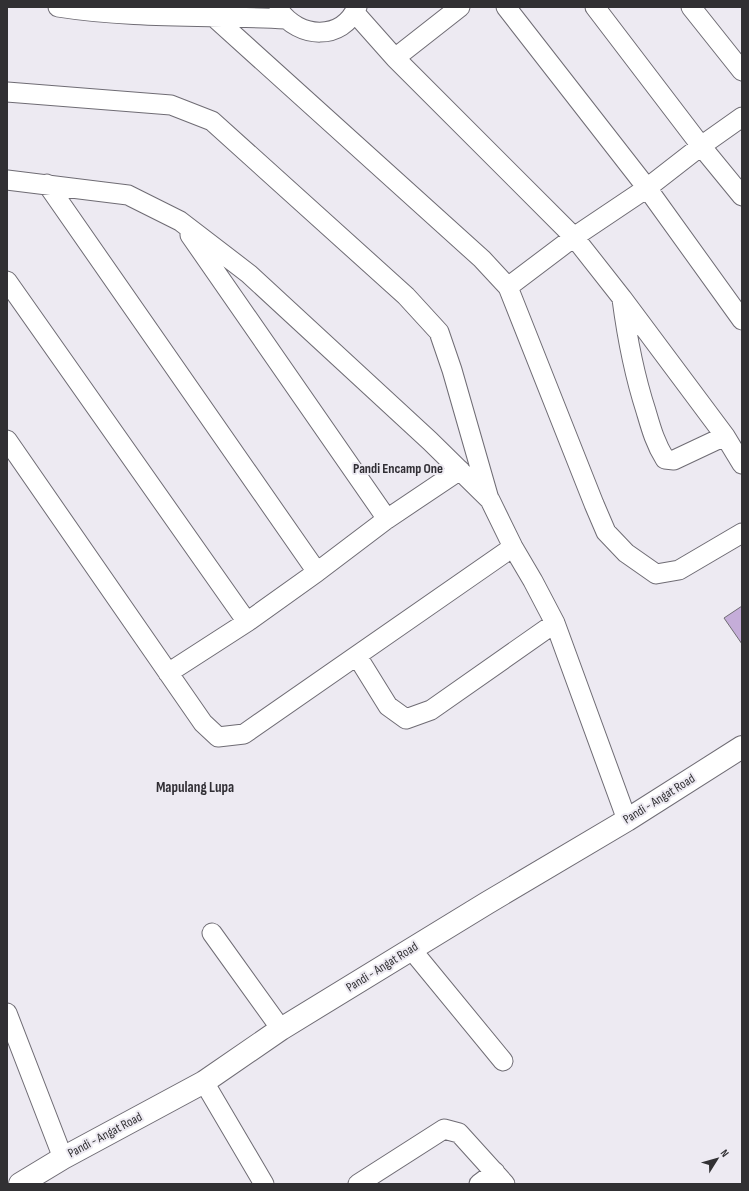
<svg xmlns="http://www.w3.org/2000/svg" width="749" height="1191" font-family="'Sofia Sans Condensed',sans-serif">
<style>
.building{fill:#c5add9;stroke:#706d74}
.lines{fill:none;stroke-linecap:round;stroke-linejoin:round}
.street-casing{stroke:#6f6c74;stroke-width:21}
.secondary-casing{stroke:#6f6c74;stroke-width:24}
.street{stroke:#fff;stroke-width:19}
.secondary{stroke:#fff;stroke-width:22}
.labels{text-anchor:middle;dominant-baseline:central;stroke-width:4;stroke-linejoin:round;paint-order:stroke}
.street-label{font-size:13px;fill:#313033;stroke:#edeaf2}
.neighbourhood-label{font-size:14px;font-weight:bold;fill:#302e34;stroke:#edeaf2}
.quarter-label{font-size:15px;font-weight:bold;fill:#302e34;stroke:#edeaf2}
</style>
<rect width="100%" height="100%" fill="#edeaf2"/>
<path class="building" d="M 742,606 L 742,644 L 724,618 Z"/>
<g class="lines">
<defs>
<path id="street" d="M 58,7 C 134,19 210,15 286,19
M 506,7 L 647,188 L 742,320
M 595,7 L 701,146 L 742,196
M 691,7 L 742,71
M 279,10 C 299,39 342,41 357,7
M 355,13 L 395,58 L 460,7
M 215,18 L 482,259 L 508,287 L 594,504 L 606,532 L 626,553 L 656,574 L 679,570 L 742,533
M 395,58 L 574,237 L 622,298 L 725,436 L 742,464
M 7,92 L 171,105 L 212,121 L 406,296 L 439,332 L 452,370 L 489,499
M 7,180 L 128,195 L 180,221 L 249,274 L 430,441 L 490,500 L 513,547 L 533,581 L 555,623 L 627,820
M 47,184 L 317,572
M 190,235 L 387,519
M 7,281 L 247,622
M 508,287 L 574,237 L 647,188 L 701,146 L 742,117
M 622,299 C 627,337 634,374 646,411 C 651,428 655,443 665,459 L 674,460 L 725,436
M 7,440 L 203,723 L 218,737 L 244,734 L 513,547
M 357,656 L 388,706 L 406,719 L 431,710 L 555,623
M 168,673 L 247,622 L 317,572 L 387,519 L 460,470
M 212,933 L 281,1029
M 411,949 L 503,1061
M 7,1013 L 63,1158
M 204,1082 L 264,1184
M 358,1184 L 444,1129 L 459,1133 L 505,1184
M 479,1184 L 495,1172"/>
<path id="secondary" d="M 20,1184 L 63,1158 L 204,1082 L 281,1029 L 487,903 L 627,820 L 742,747"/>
</defs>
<use href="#street" class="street-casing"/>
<use href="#secondary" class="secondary-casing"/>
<use href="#street" class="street"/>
<use href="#secondary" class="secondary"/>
</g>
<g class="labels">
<g class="street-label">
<text transform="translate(659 799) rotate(-32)">Pandi - Angat Road</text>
<text transform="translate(382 967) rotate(-32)">Pandi - Angat Road</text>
<text transform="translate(105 1135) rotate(-28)">Pandi - Angat Road</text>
</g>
<g class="neighbourhood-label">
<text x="398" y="468">Pandi Encamp One</text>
</g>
<g class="quarter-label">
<text x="195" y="787">Mapulang Lupa</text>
</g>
</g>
<rect width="749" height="1191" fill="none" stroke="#313033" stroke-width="16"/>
<g transform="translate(717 1159) rotate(53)" stroke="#edeaf2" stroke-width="3" paint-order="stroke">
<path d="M0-3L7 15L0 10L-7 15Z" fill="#313033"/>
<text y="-6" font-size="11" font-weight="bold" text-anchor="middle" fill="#313033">N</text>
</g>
</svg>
